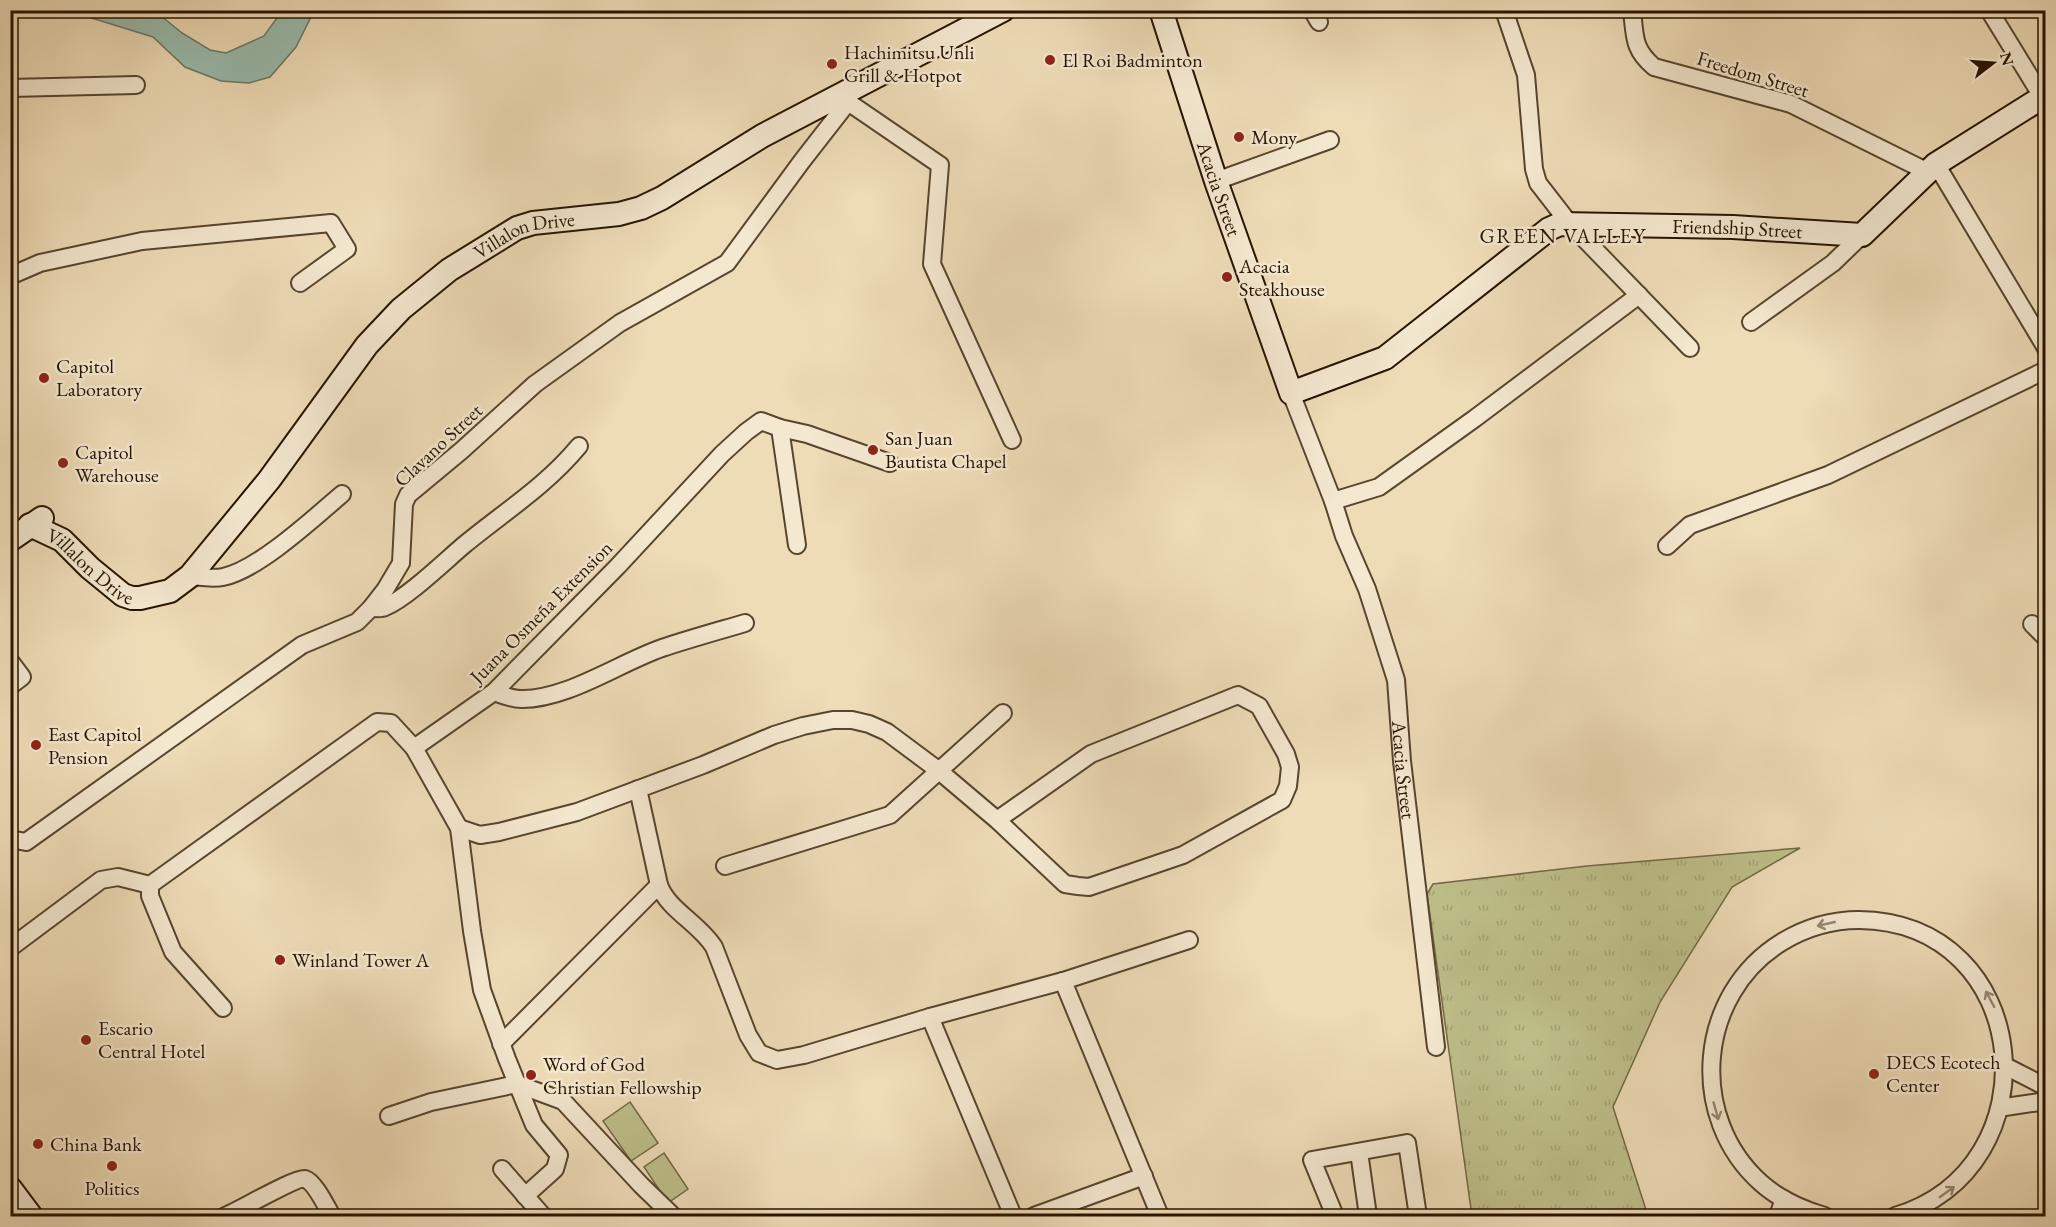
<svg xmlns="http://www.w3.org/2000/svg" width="2056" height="1227" font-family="'EB Garamond',serif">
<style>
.grass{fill:url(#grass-tufts);stroke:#726945;stroke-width:1.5}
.garden{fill:#bebf8a;stroke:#726945;stroke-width:1.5}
.water{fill:#99bcad;stroke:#6b7868;stroke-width:1.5}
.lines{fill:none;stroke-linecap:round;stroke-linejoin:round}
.street-casing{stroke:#58452e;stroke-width:20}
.secondary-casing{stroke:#261300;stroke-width:26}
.street{stroke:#f4e8d0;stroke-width:16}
.secondary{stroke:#f4e8d0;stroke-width:22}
.oneway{stroke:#978872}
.poi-dot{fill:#8f2418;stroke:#f4e8d0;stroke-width:2}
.labels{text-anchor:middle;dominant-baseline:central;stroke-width:5;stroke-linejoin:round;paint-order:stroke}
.poi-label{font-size:20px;fill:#261300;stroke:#f4e8d0;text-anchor:start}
.street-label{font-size:20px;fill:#261300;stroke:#f4e8d0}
.neighbourhood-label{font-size:21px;letter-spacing:1.5px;fill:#261300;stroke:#f4e8d0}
</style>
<defs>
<pattern id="grass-tufts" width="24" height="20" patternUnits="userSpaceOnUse" patternTransform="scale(1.5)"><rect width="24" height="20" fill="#bebf8a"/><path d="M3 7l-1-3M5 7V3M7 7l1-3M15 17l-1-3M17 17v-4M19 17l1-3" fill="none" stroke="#a3a375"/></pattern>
</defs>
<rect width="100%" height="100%" fill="#eedcb7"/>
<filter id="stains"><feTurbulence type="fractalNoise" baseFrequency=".00333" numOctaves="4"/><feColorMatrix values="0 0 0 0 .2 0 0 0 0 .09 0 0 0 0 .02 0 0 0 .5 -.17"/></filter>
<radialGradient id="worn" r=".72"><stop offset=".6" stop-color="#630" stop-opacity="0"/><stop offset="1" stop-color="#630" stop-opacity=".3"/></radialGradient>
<path class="grass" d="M 1800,848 L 1732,887 L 1660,1002 L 1613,1107 L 1648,1216 L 1472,1216 L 1427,894 L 1433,884 L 1587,866 Z"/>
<path class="garden" d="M 630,1102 L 658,1143 L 631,1161 L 603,1121 Z
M 664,1153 L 688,1189 L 668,1203 L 644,1167 Z"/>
<path class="water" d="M 69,11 L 155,11 L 182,33 L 210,50 L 226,53 L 264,36 L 282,11 L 314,11 L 296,47 L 270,77 L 249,83 L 221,81 L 185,67 L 153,37 Z"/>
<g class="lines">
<defs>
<g id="street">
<path d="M 1312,10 L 1319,22"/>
<path d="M 1504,10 L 1526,75 L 1534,169 L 1538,183 L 1569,223 L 1690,348"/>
<path d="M 1632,10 C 1635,37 1633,49 1654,67 L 1791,104 L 1928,172"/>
<path d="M 1989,10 L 2046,103"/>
<path d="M 10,88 L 136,85"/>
<path d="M 843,94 L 848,102 L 940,165 L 932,264 L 1012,440"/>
<path d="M 1936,164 L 2046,348"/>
<path d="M 1216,181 L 1330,140"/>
<path d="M 10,276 L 40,263 L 142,241 L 331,223 L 347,249 L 300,283"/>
<path d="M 1751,322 L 1833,263 L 1862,235"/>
<path id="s1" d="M 1291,393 L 1333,501 L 1344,536 L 1367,589 L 1396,680 L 1402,761 L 1436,1047"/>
<path d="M 780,428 L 797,545"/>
<path d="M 1333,501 L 1379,487 L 1474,419 L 1639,295"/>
<path d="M 1667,546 L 1690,525 L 1828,475 L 2046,370"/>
<path d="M 190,576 C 201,577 213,579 223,577 C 258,570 314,518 342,494"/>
<path d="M 371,608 C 376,608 381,609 385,607 C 407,598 445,561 464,545 C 504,512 546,486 579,446"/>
<path d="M 2032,624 L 2046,638"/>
<path d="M 10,661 L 22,677 L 10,686"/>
<path d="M 494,692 C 502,695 512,699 521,699 C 566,700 619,663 662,648 C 689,639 718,631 745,623"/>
<path d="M 414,748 L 494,692 L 618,566 L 722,454 L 746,432 L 761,421 L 780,428 L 807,434 L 890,463"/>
<path d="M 638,789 L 659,885 C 668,910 699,923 714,947 L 748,1035 L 759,1053 L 777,1060 L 804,1055 L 930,1017 L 1063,981 L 1189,940"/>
<path d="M 459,828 L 480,835 L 499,832 L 577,812 L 703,765 L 774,735 L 803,726 L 833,720 L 852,720 L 869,724 L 887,732 L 938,770 L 997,820 L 1065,884 L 1078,886 L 1089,887 L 1183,855 L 1282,800 L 1288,786 L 1290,767 L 1286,754 L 1259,706 L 1238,695 L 1091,754 L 997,820"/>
<path d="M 10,839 L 26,842 L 302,645 L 357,622 L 371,608 L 385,590 L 401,563 L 404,504 L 408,495 L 461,451 L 535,384 L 620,323 L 727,263 L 802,161 L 848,102"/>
<path d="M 725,866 L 890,815 L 1003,713"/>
<path d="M 150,885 L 377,722 L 391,723 L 414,748 L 459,828 L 472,931 L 482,990 L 507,1059 L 534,1125 L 559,1155 L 555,1169 L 525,1196"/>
<path d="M 150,885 L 150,896 L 173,952 L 223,1008"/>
<path d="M 10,948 L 101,880 L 118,877 L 150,885"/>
<path d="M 1063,981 L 1160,1216"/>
<path d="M 930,1017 L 1013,1216"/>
<path d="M 501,1044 L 659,885"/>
<path d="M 2009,1068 L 2046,1087"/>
<path d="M 2005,1107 L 2046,1101"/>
<path d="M 389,1116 L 431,1102 L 517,1084 L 563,1101 L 641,1185 L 673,1216"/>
<path d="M 1359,1152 L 1368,1216"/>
<path d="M 502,1169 L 543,1216"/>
<path d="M 225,1216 C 238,1211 296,1177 305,1179 C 315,1182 327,1208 332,1216"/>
<path d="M 1034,1216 L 1144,1176"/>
<path d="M 1335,1216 L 1312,1160 L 1407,1143 L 1418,1216"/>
<path d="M 1778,1216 L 1784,1199"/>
<path d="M 1825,1216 C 1801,1209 1780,1200 1761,1183 C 1687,1117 1697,994 1782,942 C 1805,928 1832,920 1859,920 C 2034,922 2056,1168 1895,1216"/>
</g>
<g id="secondary">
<path id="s2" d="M 1161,10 L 1216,181 L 1291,393 L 1385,358 L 1549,229 L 1560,224 L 1733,227 L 1862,235 L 1936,164 L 2046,95"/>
<path id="s3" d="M 30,525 L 62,540 L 90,568 L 123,595 L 132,598 L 140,598 L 170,591 L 190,576 L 269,480 L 367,345 L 401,309 L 449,270 L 517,228 L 533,223 L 619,214 L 641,208 L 662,198 L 762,136 L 1003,10"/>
<path d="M 10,540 L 42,518"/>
<path d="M 10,1188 L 31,1216"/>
</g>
</defs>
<use href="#street" class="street-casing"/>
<use href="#secondary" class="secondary-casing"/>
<use href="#street" class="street"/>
<use href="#secondary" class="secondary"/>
</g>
<defs><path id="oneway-shaft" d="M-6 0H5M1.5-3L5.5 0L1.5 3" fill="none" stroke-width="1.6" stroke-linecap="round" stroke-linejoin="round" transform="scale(1.5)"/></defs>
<g class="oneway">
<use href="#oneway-shaft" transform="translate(1826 924) rotate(167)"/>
<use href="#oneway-shaft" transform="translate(1990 999) rotate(-118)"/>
<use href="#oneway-shaft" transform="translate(1716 1111) rotate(74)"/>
<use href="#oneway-shaft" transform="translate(1947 1192) rotate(-36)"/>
</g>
<g class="poi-dot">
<circle cx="1050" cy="60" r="6"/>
<circle cx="832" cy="64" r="6"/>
<circle cx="1239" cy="137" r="6"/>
<circle cx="1227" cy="277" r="6"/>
<circle cx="44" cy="378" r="6"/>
<circle cx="873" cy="450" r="6"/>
<circle cx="63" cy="463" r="6"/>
<circle cx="36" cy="745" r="6"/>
<circle cx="280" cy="960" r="6"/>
<circle cx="86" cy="1040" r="6"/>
<circle cx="1874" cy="1074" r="6"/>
<circle cx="531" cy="1075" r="6"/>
<circle cx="38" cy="1144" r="6"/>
<circle cx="112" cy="1166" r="6"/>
</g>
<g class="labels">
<g class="poi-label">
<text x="844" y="52">Hachimitsu Unli<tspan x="844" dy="23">Grill &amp; Hotpot</tspan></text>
<text x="1062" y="60">El Roi Badminton</text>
<text x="1251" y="137">Mony</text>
<text x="1239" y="266">Acacia<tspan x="1239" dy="23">Steakhouse</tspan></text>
<text x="56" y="366">Capitol<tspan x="56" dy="23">Laboratory</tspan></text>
<text x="885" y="438">San Juan<tspan x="885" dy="23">Bautista Chapel</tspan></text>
<text x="75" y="452">Capitol<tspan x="75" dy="23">Warehouse</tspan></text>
<text x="48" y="734">East Capitol<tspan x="48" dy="23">Pension</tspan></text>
<text x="292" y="960">Winland Tower A</text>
<text x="98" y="1028">Escario<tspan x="98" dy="23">Central Hotel</tspan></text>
<text x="1886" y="1062">DECS Ecotech<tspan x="1886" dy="23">Center</tspan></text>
<text x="543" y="1064">Word of God<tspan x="543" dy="23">Christian Fellowship</tspan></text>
<text x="50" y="1144">China Bank</text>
<text x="112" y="1188" text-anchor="middle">Politics</text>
</g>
<g class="street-label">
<text transform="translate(1753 74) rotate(17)">Freedom Street</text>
<text stroke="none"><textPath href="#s2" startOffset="188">Acacia Street</textPath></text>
<text stroke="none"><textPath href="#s2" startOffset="903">Friendship Street</textPath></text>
<text stroke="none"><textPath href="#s3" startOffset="678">Villalon Drive</textPath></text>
<text transform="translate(438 445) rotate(-43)">Clavano Street</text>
<text stroke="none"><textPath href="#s3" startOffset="74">Villalon Drive</textPath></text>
<text transform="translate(541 612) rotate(-45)">Juana Osmeña Extension</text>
<text stroke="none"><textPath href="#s1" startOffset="396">Acacia Street</textPath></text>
</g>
<g class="neighbourhood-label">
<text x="1563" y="235">GREEN VALLEY</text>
</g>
</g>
<rect width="2056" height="1227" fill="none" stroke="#eedcb7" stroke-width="36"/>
<rect x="12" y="12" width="2032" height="1203" fill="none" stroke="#261300" stroke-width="3"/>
<rect x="18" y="18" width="2020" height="1191" fill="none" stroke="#261300" stroke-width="1.5"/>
<g transform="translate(1993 63) rotate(73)" stroke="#f4e8d0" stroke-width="4.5" paint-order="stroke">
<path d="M0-4.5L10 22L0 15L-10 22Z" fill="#261300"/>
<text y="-9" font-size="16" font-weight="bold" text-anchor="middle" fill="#261300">N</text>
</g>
<rect width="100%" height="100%" filter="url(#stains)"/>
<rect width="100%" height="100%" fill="url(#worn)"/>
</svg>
